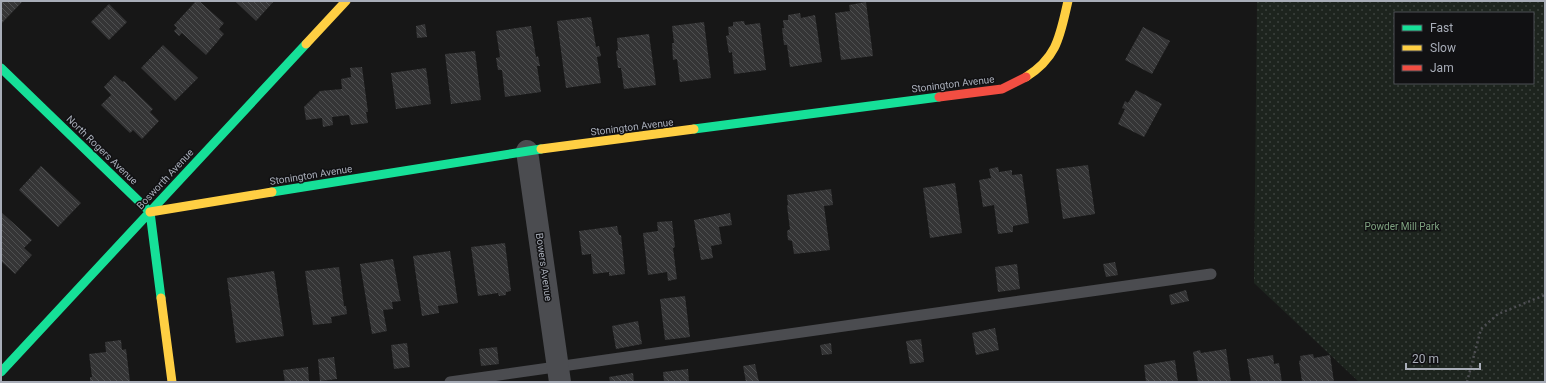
<svg xmlns="http://www.w3.org/2000/svg" width="1546" height="383" font-family="Roboto,sans-serif">
<style>
.park{fill:url(#park-dots);fill-rule:evenodd}
.building{fill:url(#building-back-hatch)}
.lines{fill:none;stroke-linecap:round;stroke-linejoin:round}
.path{stroke:#4d4e52;stroke-width:2.5;stroke-dasharray:2 3;stroke-linecap:butt}
.lane{stroke:#4b4c50;stroke-width:11}
.street{stroke:#4b4c50;stroke-width:22}
.fast{stroke:#16e098;stroke-width:9}
.slow{stroke:#ffcf43;stroke-width:9}
.jam{stroke:#f24e42;stroke-width:9}
.labels{text-anchor:middle;dominant-baseline:central;stroke-width:3;stroke-linejoin:round;paint-order:stroke}
.street-label{font-size:10px;fill:#a8adb8;stroke:#111113}
.park-label{font-size:10px;fill:#7fa381;stroke:#111113}
</style>
<defs>
<pattern id="park-dots" width="8" height="8" patternUnits="userSpaceOnUse"><rect width="8" height="8" fill="#1d241e"/><path d="M2 2h.1M6 6h.1" fill="none" stroke="#3b413d" stroke-width="1.8" stroke-linecap="round"/></pattern>
<pattern id="building-back-hatch" width="6" height="6" patternUnits="userSpaceOnUse"><rect width="6" height="6" fill="#353536"/><path d="M-1 5l2 2M0 0l6 6M5-1l2 2" fill="none" stroke="#4f5051"/></pattern>
</defs>
<rect width="100%" height="100%" fill="#171717"/>
<path class="park" d="M 1257,1 L 1545,1 L 1545,382 L 1359,382 L 1254,283 ZM 1395,13 L 1533,13 L 1533,83 L 1395,83 Z"/>
<path class="building" d="M 1,1 L 23,1 L 1,24 Z
M 196,1 L 199,1 L 224,23 L 219,29 L 224,34 L 206,55 L 182,33 L 179,36 L 174,31 L 177,28 L 174,25 Z
M 235,1 L 274,1 L 256,21 Z
M 866,2 L 873,56 L 841,60 L 835,13 L 850,11 L 849,5 Z
M 109,4 L 127,22 L 109,40 L 91,22 Z
M 800,13 L 801,18 L 815,15 L 822,62 L 790,67 L 787,45 L 784,45 L 782,28 L 784,28 L 783,20 L 788,20 L 788,15 Z
M 591,17 L 596,47 L 599,46 L 601,56 L 597,57 L 601,83 L 566,88 L 557,21 Z
M 744,21 L 745,25 L 760,23 L 766,70 L 734,74 L 732,52 L 729,53 L 726,36 L 729,35 L 728,27 L 733,26 L 733,22 Z
M 704,22 L 711,78 L 680,82 L 677,59 L 673,60 L 672,43 L 674,43 L 672,26 Z
M 425,24 L 427,37 L 417,38 L 416,26 Z
M 531,26 L 536,57 L 538,56 L 540,66 L 537,66 L 541,92 L 505,97 L 502,70 L 498,70 L 496,58 L 500,57 L 496,31 Z
M 1143,27 L 1170,41 L 1152,74 L 1125,60 Z
M 649,34 L 656,85 L 624,89 L 621,68 L 618,68 L 616,51 L 618,50 L 617,38 Z
M 163,45 L 198,78 L 175,101 L 141,68 Z
M 475,51 L 481,100 L 451,104 L 445,54 Z
M 362,67 L 368,112 L 366,112 L 368,123 L 351,125 L 349,115 L 332,117 L 333,125 L 323,127 L 322,118 L 306,120 L 304,107 L 320,91 L 342,89 L 341,79 L 351,77 L 350,68 Z
M 426,68 L 431,104 L 396,109 L 391,73 Z
M 115,75 L 123,82 L 124,81 L 153,109 L 150,112 L 159,121 L 142,139 L 133,130 L 130,133 L 101,105 L 111,95 L 104,87 Z
M 1136,90 L 1162,104 L 1144,137 L 1118,124 L 1125,109 L 1122,108 L 1125,101 L 1128,103 Z
M 1088,165 L 1095,214 L 1063,219 L 1056,169 Z
M 41,166 L 81,203 L 58,227 L 19,190 Z
M 998,167 L 999,172 L 1012,170 L 1012,175 L 1022,174 L 1029,223 L 1013,226 L 1013,232 L 998,234 L 994,205 L 983,207 L 979,180 L 991,178 L 989,169 Z
M 955,183 L 962,233 L 930,238 L 923,188 Z
M 831,189 L 833,205 L 824,206 L 830,250 L 794,254 L 792,241 L 788,240 L 787,231 L 790,229 L 787,206 L 788,205 L 787,195 Z
M 1,212 L 32,240 L 24,248 L 32,255 L 15,274 L 1,261 Z
M 730,213 L 732,225 L 719,227 L 722,244 L 711,246 L 713,258 L 701,260 L 694,220 Z
M 672,221 L 675,247 L 673,248 L 677,279 L 668,281 L 667,272 L 648,275 L 643,233 L 658,231 L 657,222 Z
M 617,226 L 619,235 L 621,235 L 625,274 L 609,276 L 609,272 L 593,274 L 591,254 L 582,255 L 579,231 Z
M 505,243 L 511,291 L 506,292 L 506,295 L 499,296 L 498,293 L 478,296 L 471,247 Z
M 450,251 L 458,303 L 438,306 L 439,313 L 422,316 L 413,256 Z
M 393,259 L 400,298 L 401,301 L 392,302 L 393,309 L 383,310 L 387,331 L 372,334 L 360,264 Z
M 1115,262 L 1118,275 L 1106,277 L 1103,264 Z
M 1017,264 L 1020,289 L 998,292 L 995,267 Z
M 339,267 L 344,306 L 346,306 L 347,314 L 331,317 L 332,323 L 313,325 L 305,271 Z
M 274,271 L 284,336 L 236,343 L 227,278 Z
M 1186,290 L 1189,301 L 1171,305 L 1169,295 Z
M 685,296 L 690,337 L 665,340 L 660,299 Z
M 638,321 L 642,344 L 616,349 L 612,326 Z
M 995,328 L 999,350 L 976,355 L 972,333 Z
M 921,339 L 924,362 L 910,364 L 906,341 Z
M 121,340 L 122,350 L 126,349 L 130,382 L 90,382 L 90,377 L 92,377 L 89,354 L 106,352 L 105,342 Z
M 407,343 L 410,367 L 394,369 L 391,345 Z
M 831,343 L 832,354 L 822,355 L 820,345 Z
M 497,347 L 499,364 L 481,366 L 479,349 Z
M 1226,349 L 1231,382 L 1198,382 L 1193,352 L 1200,350 L 1201,353 Z
M 1313,354 L 1314,358 L 1330,355 L 1334,382 L 1302,382 L 1299,361 L 1301,360 L 1300,356 Z
M 1273,355 L 1274,364 L 1279,363 L 1282,382 L 1251,382 L 1247,359 Z
M 334,357 L 337,379 L 320,381 L 318,359 Z
M 1175,360 L 1178,382 L 1146,382 L 1144,365 Z
M 755,364 L 759,382 L 746,382 L 743,366 Z
M 308,367 L 309,382 L 285,382 L 283,370 Z
M 688,369 L 689,382 L 664,382 L 663,372 Z
M 633,373 L 634,382 L 610,382 L 609,377 Z"/>
<g class="lines">
<path class="path" d="M 1467,382 L 1481,329 L 1498,314 L 1545,295"/>
<path class="lane" d="M 450,382 L 1211,274"/>
<path class="street" d="M 527,151 L 560,382"/>
<path class="fast" d="M 1,68 L 150,212 L 161,298
M 694,129 L 939,97
M 272,192 L 541,149
M 1,372 L 306,44"/>
<path class="slow" d="M 306,44 L 346,1
M 1026,77 C 1058,57 1060,35 1068,1
M 541,149 L 694,129
M 150,212 L 272,192
M 161,298 L 172,382"/>
<path class="jam" d="M 939,97 L 1002,89 L 1026,77"/>
</g>
<g class="labels">
<g class="street-label">
<text transform="translate(953 84) rotate(-7)">Stonington Avenue</text>
<text transform="translate(632 127) rotate(-7)">Stonington Avenue</text>
<text transform="translate(102 150) rotate(44)">North Rogers Avenue</text>
<text transform="translate(311 175) rotate(-9)">Stonington Avenue</text>
<text transform="translate(165 179) rotate(-47)">Bosworth Avenue</text>
<text transform="translate(544 267) rotate(82)">Bowers Avenue</text>
</g>
<g class="park-label">
<text x="1402" y="226">Powder Mill Park</text>
</g>
</g>
<rect width="1546" height="383" fill="none" stroke="#a8adb8" stroke-width="4"/>
<rect x="1394" y="12" width="140" height="72" fill="#111113" stroke="#4d4f55"/>
<rect x="1402" y="25" width="20" height="6" fill="#16e098" stroke="#4d4f55"/>
<text x="1430" y="32" font-size="12" fill="#a8adb8">Fast</text>
<rect x="1402" y="45" width="20" height="6" fill="#ffcf43" stroke="#4d4f55"/>
<text x="1430" y="52" font-size="12" fill="#a8adb8">Slow</text>
<rect x="1402" y="65" width="20" height="6" fill="#f24e42" stroke="#4d4f55"/>
<text x="1430" y="72" font-size="12" fill="#a8adb8">Jam</text>
<path d="M1406 363v6h74v-6" fill="none" stroke="#a8adb8" stroke-width="2"/>
<text x="1412" y="363" font-size="12" fill="#a8adb8" stroke="#111113" stroke-width="3" paint-order="stroke">20 m</text>
</svg>
